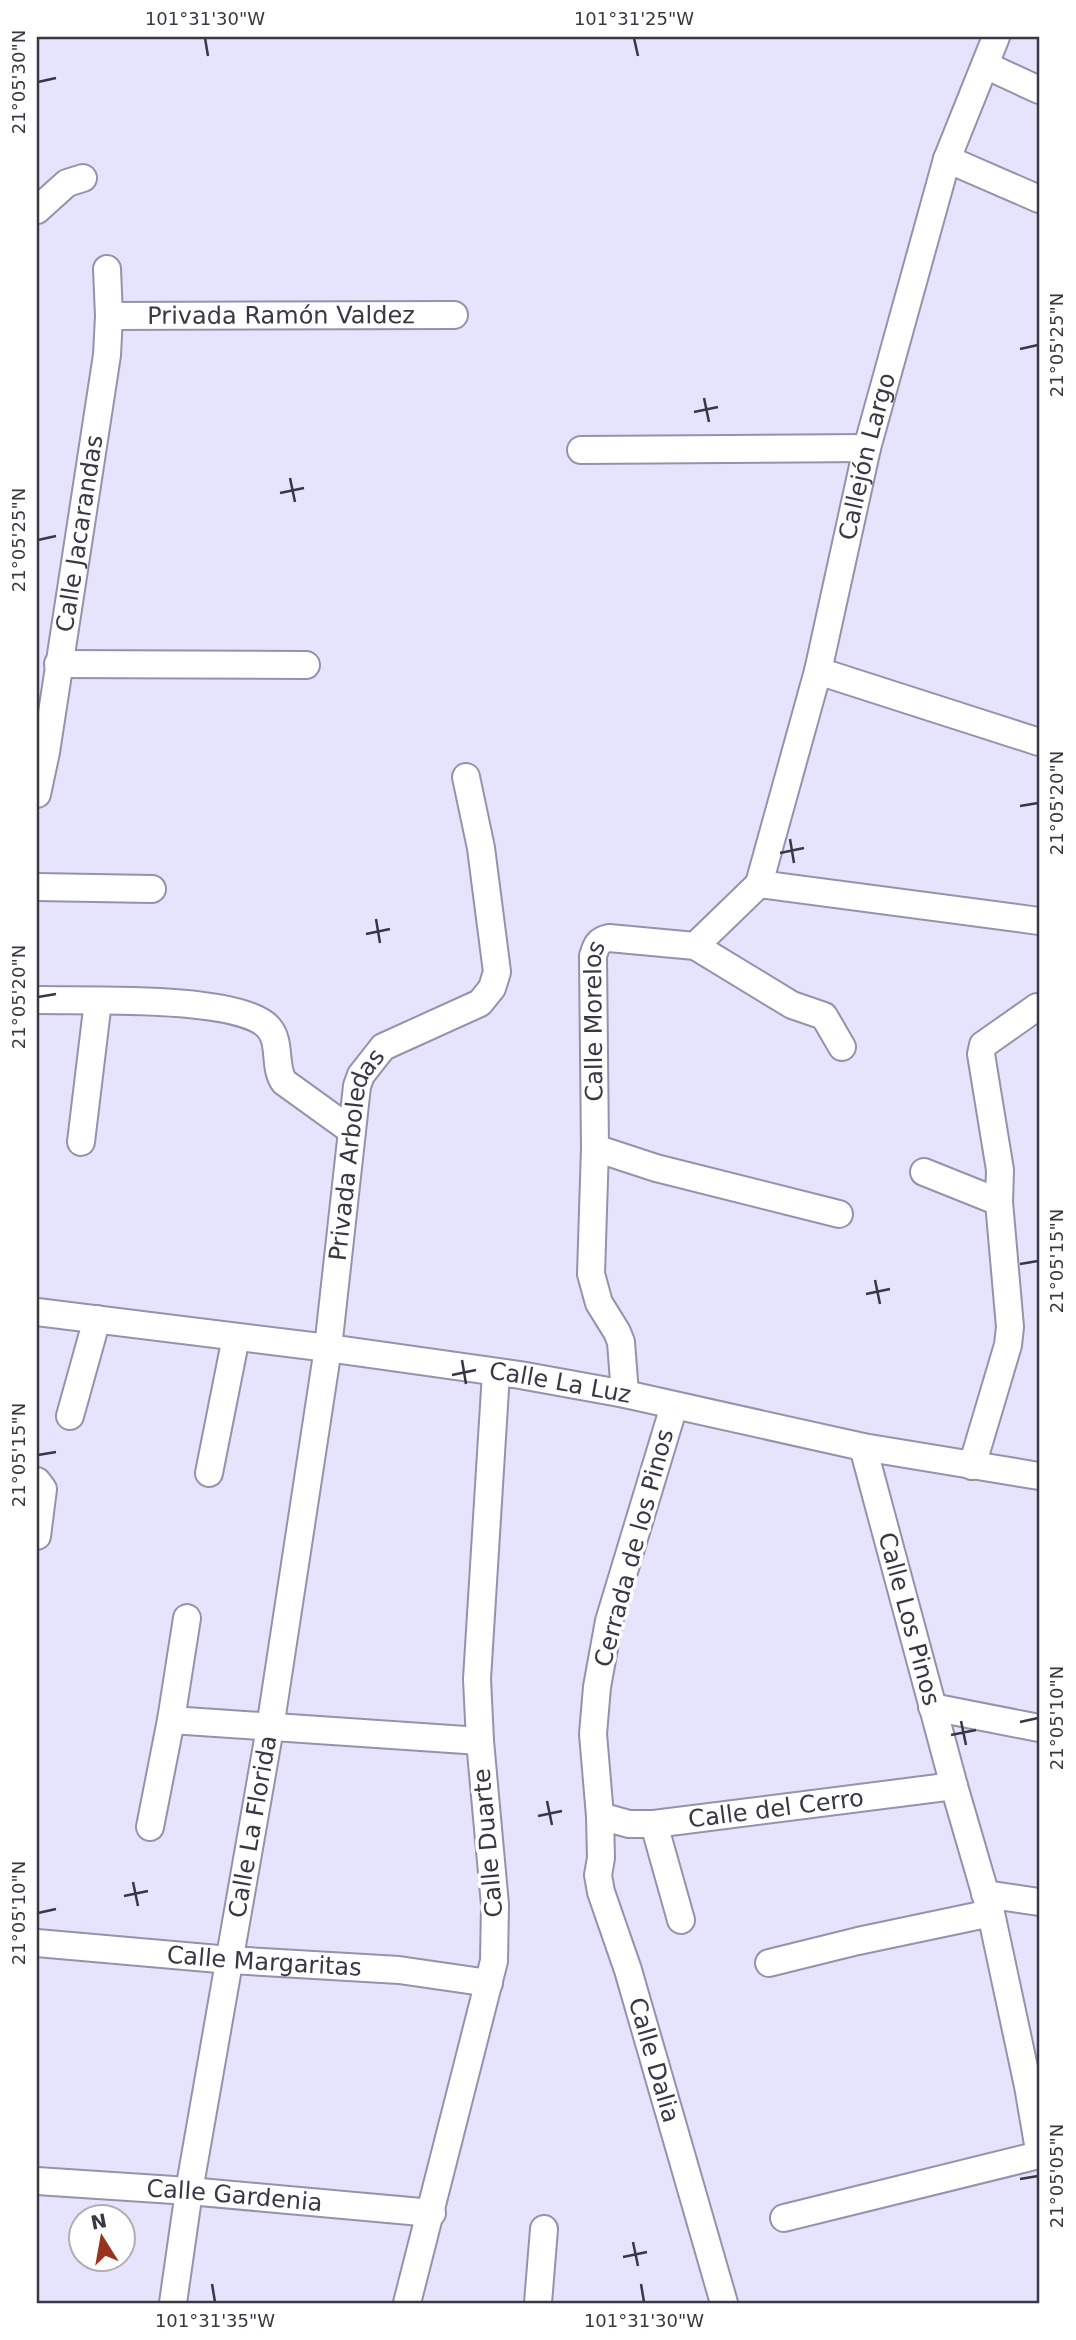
<svg xmlns="http://www.w3.org/2000/svg" width="1076" height="2340" font-family="'DejaVu Sans',sans-serif">
<style>
.lines{fill:none;stroke-linecap:round;stroke-linejoin:round}
.minor-casing{stroke:#9492ad;stroke-width:30}
.minor{stroke:#fff;stroke-width:26}
.ticks{fill:none;stroke:#383743;stroke-width:2.5}
.labels{text-anchor:middle;dominant-baseline:central;stroke-width:7;stroke-linejoin:round;paint-order:stroke}
.street-label{font-size:24px;fill:#383743;stroke:#fff}
.neatline{fill:none;stroke:#383743;stroke-width:2.5}
.ticks-label{font-size:18px;text-anchor:middle;fill:#383743}
</style>
<rect width="100%" height="100%" fill="#e5e4fc"/>
<g class="lines">
<defs>
<g id="minor">
<path d="M 985,65 L 1039,90"/>
<path d="M 947,159 L 1039,199"/>
<path d="M 37,210 L 67,183 L 83,178"/>
<path id="s1" d="M 109,316 L 454,315"/>
<path d="M 581,450 L 867,448"/>
<path d="M 58,664 L 306,665"/>
<path d="M 818,671 L 1039,742"/>
<path id="s2" d="M 37,794 L 46,752 L 107,355 L 109,316 L 107,269"/>
<path id="s3" d="M 759,884 L 818,671 L 867,448 L 947,159 L 996,37"/>
<path d="M 759,884 L 1039,921"/>
<path d="M 37,887 L 152,889"/>
<path d="M 695,946 L 792,1005 L 824,1016 L 842,1047"/>
<path d="M 37,1000 C 82,1001 239,995 268,1027 C 282,1042 273,1066 284,1082 L 352,1131"/>
<path d="M 81,1142 L 98,1001"/>
<path d="M 595,1148 L 656,1168 L 839,1214"/>
<path d="M 924,1172 L 999,1202"/>
<path id="s4" d="M 37,1312 L 328,1348 L 520,1375 L 625,1394 L 863,1447 L 1039,1476"/>
<path id="s5" d="M 625,1394 L 621,1342 L 617,1332 L 599,1303 L 591,1274 L 595,1148 L 593,956 C 596,946 598,940 609,938 L 695,946 L 759,884"/>
<path id="s6" d="M 674,1406 L 609,1621 L 597,1687 L 593,1734 L 600,1816 L 601,1858 L 598,1875 L 601,1892 L 628,1970 L 724,2303"/>
<path d="M 70,1416 L 97,1319"/>
<path id="s7" d="M 863,1447 L 954,1786 L 991,1913 L 1028,2086 L 1039,2150"/>
<path d="M 972,1466 L 1008,1345 L 1010,1327 L 999,1202 L 1000,1170 L 981,1054 L 983,1045 L 1037,1007"/>
<path d="M 209,1473 L 236,1337"/>
<path d="M 37,1481 L 43,1489 L 37,1536"/>
<path d="M 932,1707 L 1039,1728"/>
<path d="M 171,1720 L 480,1741"/>
<path id="s8" d="M 600,1816 L 629,1824 L 654,1824 L 954,1786"/>
<path d="M 654,1824 L 681,1920"/>
<path d="M 150,1827 L 171,1720 L 187,1618"/>
<path d="M 985,1894 L 1039,1902"/>
<path id="s9" d="M 37,1943 L 230,1960 L 399,1970 L 489,1983"/>
<path d="M 769,1963 L 858,1941 L 991,1913"/>
<path id="s10" d="M 37,2181 L 189,2191 L 432,2213"/>
<path d="M 784,2218 L 1039,2155"/>
<path id="s11" d="M 173,2303 L 189,2191 L 270,1728 L 328,1348 L 357,1086 L 361,1075 L 383,1047 L 480,1003 L 492,988 L 497,972 L 481,848 L 466,777"/>
<path d="M 407,2303 L 494,1961 L 495,1905 L 480,1741 L 477,1679 L 496,1373"/>
<path d="M 538,2303 L 544,2229"/>
</g>
</defs>
<use href="#minor" class="minor-casing"/>
<use href="#minor" class="minor"/>
</g>
<path class="ticks" d="M 205,38 L 208,56M 634,38 L 638,56M 38,82 L 56,78M 1020,349 L 1038,345M 704,398 L 709,422M 694,412 L 718,407M 290,478 L 295,502M 280,493 L 304,488M 38,540 L 56,536M 1020,806 L 1038,803M 790,839 L 794,863M 780,853 L 804,848M 376,919 L 380,943M 366,934 L 390,929M 38,997 L 56,994M 1020,1264 L 1038,1261M 875,1280 L 880,1304M 866,1294 L 890,1289M 462,1360 L 466,1384M 452,1375 L 476,1370M 38,1455 L 56,1452M 961,1721 L 966,1745M 1020,1722 L 1038,1718M 951,1735 L 976,1730M 547,1801 L 552,1825M 538,1816 L 562,1811M 133,1882 L 138,1906M 124,1896 L 148,1891M 38,1913 L 56,1909M 1020,2179 L 1038,2176M 633,2242 L 638,2266M 623,2257 L 647,2252M 212,2284 L 215,2302M 641,2284 L 644,2302"/>
<g class="labels">
<g class="street-label">
<text stroke="none"><textPath href="#s1" startOffset="172">Privada Ramón Valdez</textPath></text>
<text stroke="none"><textPath href="#s3" startOffset="441">Callejón Largo</textPath></text>
<text stroke="none"><textPath href="#s2" startOffset="264">Calle Jacarandas</textPath></text>
<text stroke="none"><textPath href="#s5" startOffset="380">Calle Morelos</textPath></text>
<text stroke="none"><textPath href="#s11" startOffset="1164">Privada Arboledas</textPath></text>
<text stroke="none"><textPath href="#s4" startOffset="528">Calle La Luz</textPath></text>
<text transform="translate(634 1548) rotate(-75)">Cerrada de los Pinos</text>
<text stroke="none"><textPath href="#s7" startOffset="178">Calle Los Pinos</textPath></text>
<text stroke="none"><textPath href="#s8" startOffset="178">Calle del Cerro</textPath></text>
<text stroke="none"><textPath href="#s11" startOffset="483">Calle La Florida</textPath></text>
<text transform="translate(488 1843) rotate(-95)">Calle Duarte</text>
<text stroke="none"><textPath href="#s9" startOffset="228">Calle Margaritas</textPath></text>
<text stroke="none"><textPath href="#s6" startOffset="674">Calle Dalia</textPath></text>
<text stroke="none"><textPath href="#s10" startOffset="198">Calle Gardenia</textPath></text>
</g>
</g>
<rect width="1076" height="2340" fill="none" stroke="#ffffff" stroke-width="77"/>
<g transform="translate(102 2238) rotate(349)"><circle r="33" fill="#ffffff" stroke="#afafb4" stroke-width="2"/>
<path d="M0-5L12 26L0 18L-12 26Z" fill="#9b321b"/>
<text y="-10" font-size="19" font-weight="bold" text-anchor="middle" fill="#383743">N</text>
</g>
<rect x="38" y="38" width="1000" height="2264" class="neatline"/>
<g class="ticks-label">
<text x="205" y="25">101°31'30"W</text>
<text x="634" y="25">101°31'25"W</text>
<text transform="translate(19 82) rotate(-90)" y="6">21°05'30"N</text>
<text transform="translate(1057 345) rotate(-90)" y="6">21°05'25"N</text>
<text transform="translate(19 540) rotate(-90)" y="6">21°05'25"N</text>
<text transform="translate(1057 803) rotate(-90)" y="6">21°05'20"N</text>
<text transform="translate(19 997) rotate(-90)" y="6">21°05'20"N</text>
<text transform="translate(1057 1261) rotate(-90)" y="6">21°05'15"N</text>
<text transform="translate(19 1455) rotate(-90)" y="6">21°05'15"N</text>
<text transform="translate(1057 1718) rotate(-90)" y="6">21°05'10"N</text>
<text transform="translate(19 1913) rotate(-90)" y="6">21°05'10"N</text>
<text transform="translate(1057 2176) rotate(-90)" y="6">21°05'05"N</text>
<text x="215" y="2327">101°31'35"W</text>
<text x="644" y="2327">101°31'30"W</text>
</g>
</svg>
